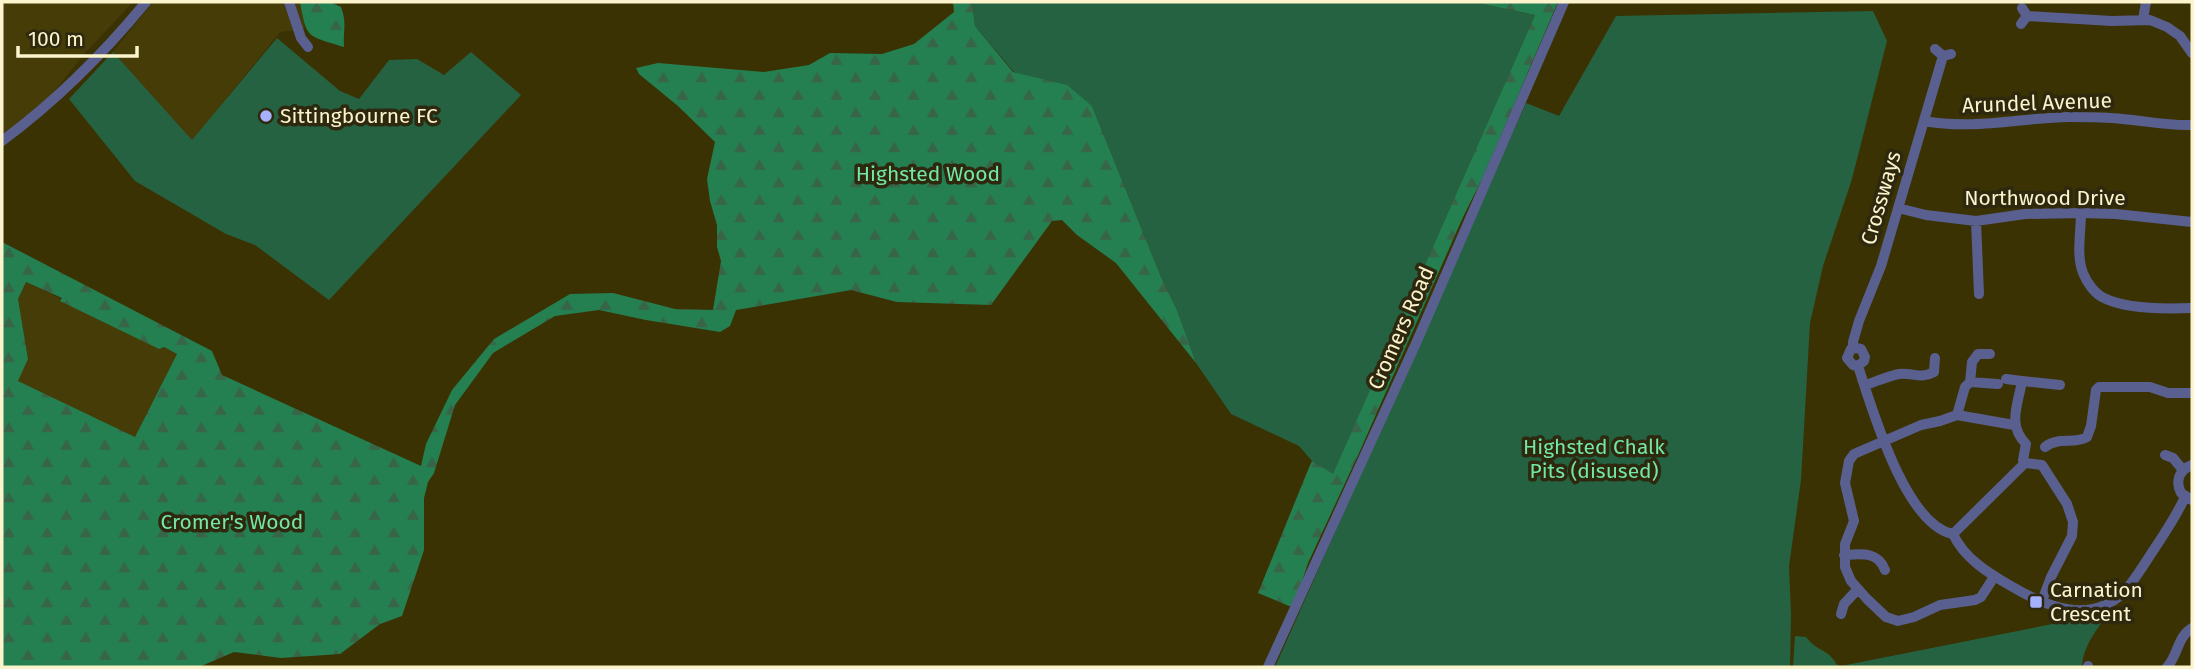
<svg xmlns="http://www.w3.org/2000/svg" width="2194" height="669" font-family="'Fira Sans',sans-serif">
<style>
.built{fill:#463c08}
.green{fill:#256241}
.forest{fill:url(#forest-firs);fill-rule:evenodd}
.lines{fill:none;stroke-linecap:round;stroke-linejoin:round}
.minor{stroke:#596090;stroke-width:10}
.poi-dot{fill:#a6b1fc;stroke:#2e280f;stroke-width:2.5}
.labels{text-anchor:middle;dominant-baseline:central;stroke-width:7;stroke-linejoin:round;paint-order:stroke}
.street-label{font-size:21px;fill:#fcf4cd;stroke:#2e280f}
.poi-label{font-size:21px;fill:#fcf4cd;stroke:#2e280f;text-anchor:start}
.park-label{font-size:21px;fill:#73e7a6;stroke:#2e280f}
</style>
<defs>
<pattern id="forest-firs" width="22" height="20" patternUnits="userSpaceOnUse" patternTransform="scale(1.75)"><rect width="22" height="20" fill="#247f51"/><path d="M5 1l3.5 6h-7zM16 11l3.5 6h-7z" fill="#386448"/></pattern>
</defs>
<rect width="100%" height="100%" fill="#3b3204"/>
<path class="built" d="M 2,2 L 133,2 L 84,54 L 52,94 L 20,122 L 2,134 Z
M 153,2 L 302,2 L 305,29 L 280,32 L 192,141 L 113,52 Z
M 26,282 L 177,354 L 135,437 L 18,381 L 28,358 L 18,299 Z"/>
<path class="green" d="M 972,2 L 1473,2 L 1535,15 L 1333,475 L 1312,461 L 1299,446 L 1231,414 L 1196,363 L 1177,310 L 1161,277 L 1092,106 L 1014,72 L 975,26 Z
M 1873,11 L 1887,41 L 1852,179 L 1823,266 L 1810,323 L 1801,480 L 1789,566 L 1791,615 L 1790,667 L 1275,667 L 1526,103 L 1559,116 L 1616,16 Z
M 277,38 L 340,91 L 359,99 L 389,60 L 417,59 L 444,75 L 471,52 L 521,95 L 329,300 L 255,245 L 226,234 L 135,181 L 69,99 L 113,52 L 192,140 Z
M 2108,613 C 2098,629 2083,645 2082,667 L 1793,667 L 1795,636 L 1806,637 C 1817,652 1828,648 1837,665 L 1841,666 Z"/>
<path class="forest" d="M 300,2 L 330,2 L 341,7 C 347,22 343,31 344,47 C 307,35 307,40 300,2 Z
M 953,2 L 972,2 L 975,26 L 1013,72 L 1067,85 L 1092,106 L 1161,277 L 1177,310 L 1196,363 L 1116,263 L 1077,235 L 1062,220 L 1052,221 L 991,305 L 897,302 L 851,290 L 736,310 L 730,326 L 720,332 L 646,320 L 599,310 L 555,316 L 493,353 L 455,405 L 434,473 L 428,482 L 424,498 L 424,550 L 402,616 L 380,624 L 340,654 L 281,658 L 234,652 L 199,667 L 2,667 L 2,242 L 212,351 L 222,375 L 421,466 L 426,444 L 452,390 L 494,339 L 570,294 L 613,293 L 675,309 L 713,310 L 721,261 L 717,247 L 717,225 L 710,201 L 707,179 L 715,142 L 678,106 L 639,74 L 636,68 L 658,63 L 764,72 L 809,65 L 830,53 L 882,54 L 914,44 L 954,12 ZM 26,282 L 62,298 L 60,301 L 159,349 L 164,347 L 177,354 L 135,437 L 18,381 L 28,359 L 18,299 Z
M 1473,2 L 1558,2 L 1483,177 L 1463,217 L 1359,453 L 1308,563 L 1294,605 L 1289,606 L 1258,593 L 1308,470 L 1312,461 L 1333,474 L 1535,15 Z"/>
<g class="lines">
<path class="minor" d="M 289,2 L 301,38 L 308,47
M 2027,16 L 2112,21 L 2150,20 L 2167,27 L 2180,36 L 2192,53
M 2143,19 L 2146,2
M 2021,24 L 2027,16 L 2022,8
M 1935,49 L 1943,56 L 1951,54
M 1924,121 C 1975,130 2018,118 2069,117 C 2087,117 2105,117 2123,119 C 2146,121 2168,126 2192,125
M 2,141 C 56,101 104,53 146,2
M 1898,208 L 1926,215 L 1976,221 L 2025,214 L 2081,213 L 2116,214 L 2192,222
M 2081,213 C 2081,232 2076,255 2083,273 C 2087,283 2095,294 2104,298 C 2126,309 2169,309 2192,308
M 1976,221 L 1979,294
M 1853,349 L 1853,342 L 1859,321 L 1881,266 L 1943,56
M 1858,366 L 1864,361 L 1865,357 L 1861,349 L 1856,348 L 1851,349 L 1847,358 L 1853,365 L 1858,366 C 1872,408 1905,525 1953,534 C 1964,558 1988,573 2011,586 C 2046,607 2091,625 2124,592 C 2134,581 2141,569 2149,557 C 2162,537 2175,519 2185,497
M 2006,379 L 2022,381
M 1970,382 L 1972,362 L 1978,354 L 1990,354
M 1865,385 C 1875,382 1888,376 1899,374 C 1913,372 1919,380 1934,372 L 1935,358
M 1957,415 L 1940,421 L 1921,425 L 1884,441 L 1854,454 L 1849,461 L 1845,483 L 1854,521 L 1845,544 L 1845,567 L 1851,581 L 1867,599 L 1886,617 L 1898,621 L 1914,617 L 1940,605 L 1975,600 L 1981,597 L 1994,577
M 1957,415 L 1965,387 L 1970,382 L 1998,384
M 1957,415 L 2014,425
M 2045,447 C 2059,436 2074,445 2087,437 L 2091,426 L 2096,390 L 2099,387 L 2150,387 L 2168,393 L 2192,393
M 2165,455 L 2173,458 L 2183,470
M 2025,463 L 2042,465 L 2067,504 L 2073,522 L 2072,536 L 2051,577 L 2042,601
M 2025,463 L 2023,460 L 2026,444 C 2007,425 2018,405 2022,381 L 2060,385
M 2192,465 C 2179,470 2175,481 2181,493 L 2192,500
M 1953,534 L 2025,463
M 1844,555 C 1861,554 1878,551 1885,570
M 1841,614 L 1844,604 L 1858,589
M 2088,666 L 2088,667
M 1268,667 L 1417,341 L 1564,2
M 2167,667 C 2178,656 2177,637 2192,628"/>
</g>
<g class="poi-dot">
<circle cx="266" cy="116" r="7"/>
<rect x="2029" y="595" width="14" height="14" rx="3.5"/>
</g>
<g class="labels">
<g class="street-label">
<text transform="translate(2037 103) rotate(-2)">Arundel Avenue</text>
<text transform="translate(1881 198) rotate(-74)">Crossways</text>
<text x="2045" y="198">Northwood Drive</text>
<text transform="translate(1401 328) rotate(-66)">Cromers Road</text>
</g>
<g class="poi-label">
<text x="280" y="116">Sittingbourne FC</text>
<text x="2050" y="590">Carnation<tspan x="2050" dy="24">Crescent</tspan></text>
</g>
<g class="park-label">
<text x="928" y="174">Highsted Wood</text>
<text x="1594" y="447">Highsted Chalk<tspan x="1594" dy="24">Pits (disused)</tspan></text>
<text x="232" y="522">Cromer's Wood</text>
</g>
</g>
<rect width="2194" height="669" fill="none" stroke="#fcf4cd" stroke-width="7"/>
<path d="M18 46v10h119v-10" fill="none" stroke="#fcf4cd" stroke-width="3.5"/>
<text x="28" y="46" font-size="21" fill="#fcf4cd" stroke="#2e280f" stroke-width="5" paint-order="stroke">100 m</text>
</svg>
